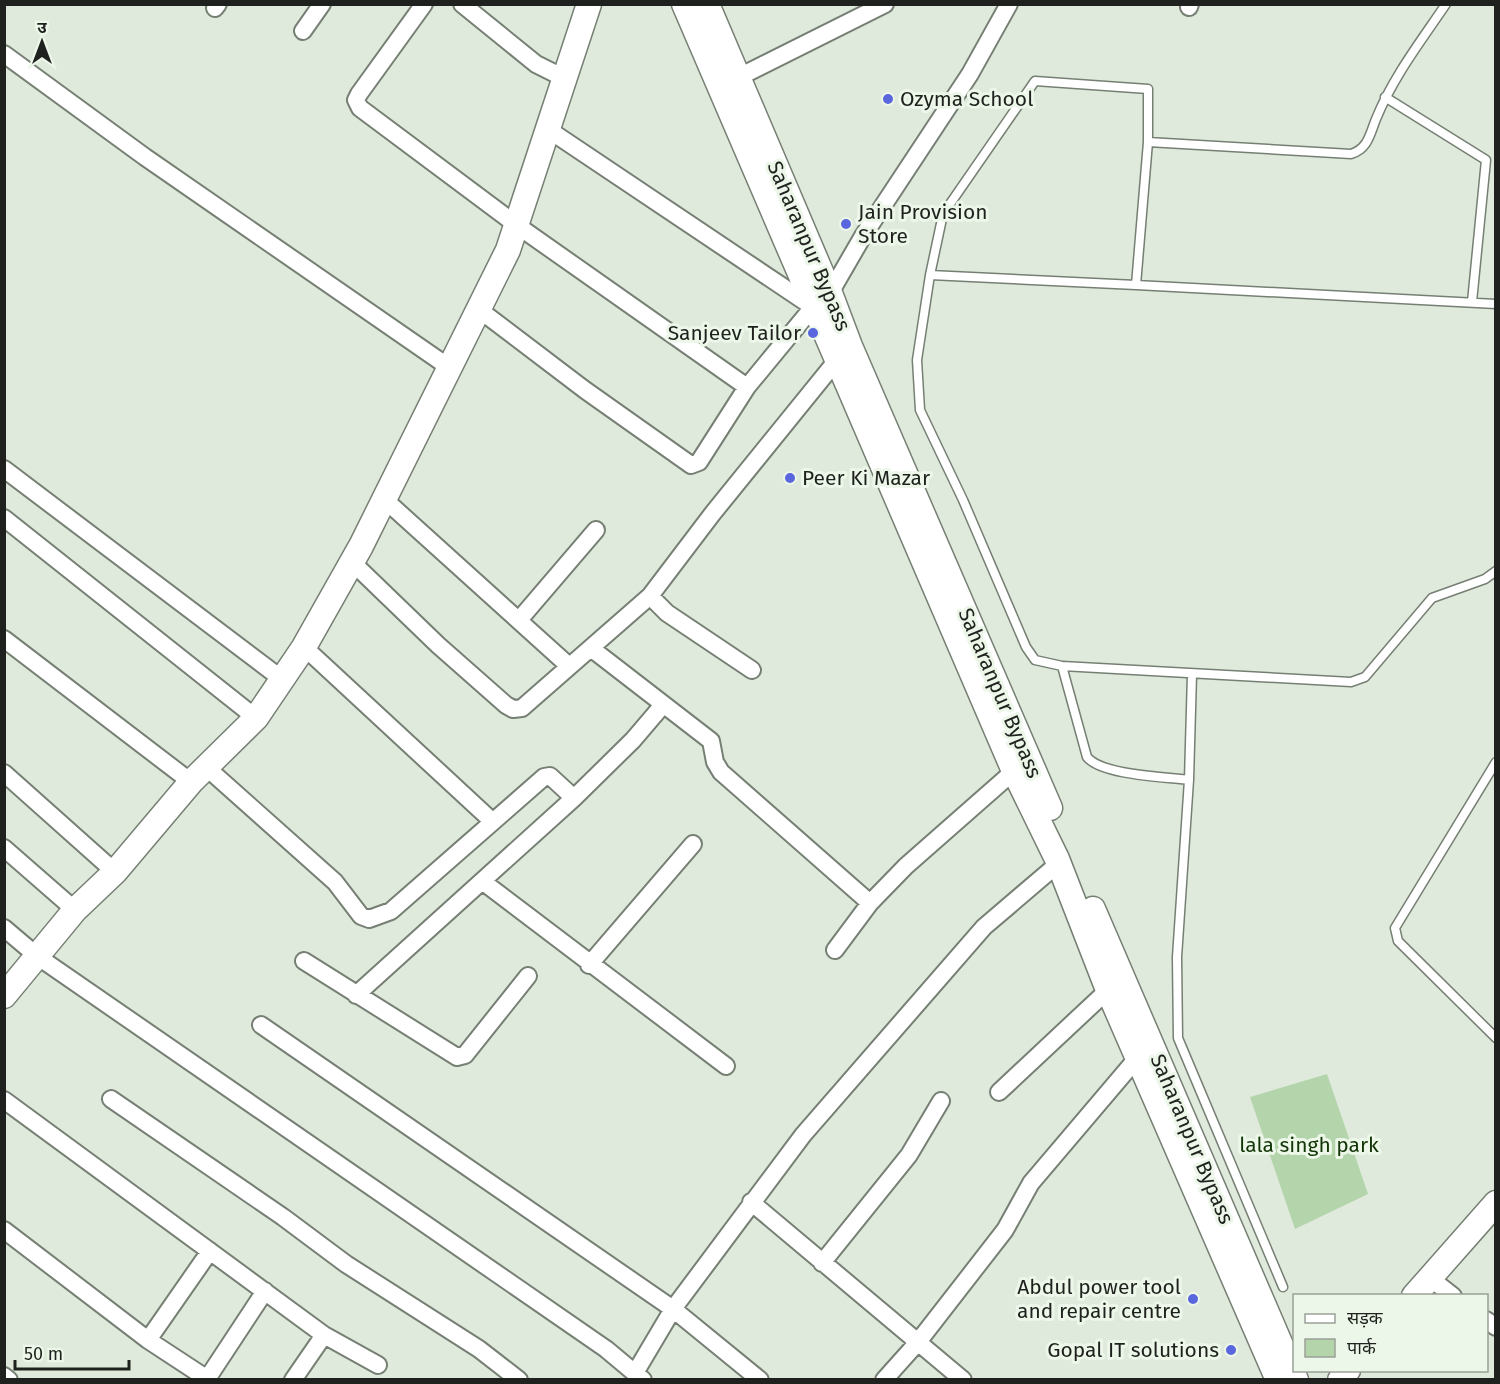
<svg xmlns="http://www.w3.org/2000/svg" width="1500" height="1384" font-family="'Fira Sans','Noto Sans Devanagari',sans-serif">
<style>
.green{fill:#b4d5ab}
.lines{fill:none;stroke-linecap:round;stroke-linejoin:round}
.lane-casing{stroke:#767f73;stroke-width:11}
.street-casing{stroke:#767f73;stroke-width:20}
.secondary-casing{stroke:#767f73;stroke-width:27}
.lane{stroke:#fff;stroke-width:8}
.street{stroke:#fff;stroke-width:16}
.secondary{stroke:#fff;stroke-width:24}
.poi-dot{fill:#5966dd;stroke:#ecf7e9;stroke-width:2}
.labels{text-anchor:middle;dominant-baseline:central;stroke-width:6;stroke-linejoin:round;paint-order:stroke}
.poi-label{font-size:21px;fill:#1e211d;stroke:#ecf7e9;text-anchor:start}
.street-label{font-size:21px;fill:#1e211d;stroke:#ecf7e9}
.park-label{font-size:21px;fill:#133607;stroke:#ecf7e9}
</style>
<rect width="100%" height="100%" fill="#dfeadc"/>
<path class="green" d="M 1327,1074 L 1368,1194 L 1295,1229 L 1250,1097 Z"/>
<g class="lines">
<defs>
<path id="lane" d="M 1446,4 C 1421,41 1393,77 1376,119 C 1370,134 1368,149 1351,154 L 1148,142 L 1136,285 L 1496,304
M 1385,97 L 1486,160 L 1472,302
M 930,275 L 943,214 L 1035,81 L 1148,89 L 1148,142
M 1136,285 L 930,275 L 917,360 L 920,410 L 963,500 L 1026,647 L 1035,660 L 1062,666 L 1351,682 L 1365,677 L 1432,598 L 1485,579 L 1496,571
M 1062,666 L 1087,757 C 1101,775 1165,777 1189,780
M 1192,674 L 1189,780 L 1177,957 L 1178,1038 L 1283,1287
M 1496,762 L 1395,928 L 1398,941 L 1496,1038"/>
<path id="street" d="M 424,4 L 359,94 L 356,100 L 360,108 L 518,226 L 747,387
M 462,4 L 536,64 L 564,78
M 1189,7 L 1190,4
M 215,8 L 218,4
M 303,31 L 322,4
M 4,54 L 145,157 L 450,368
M 737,78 L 885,4
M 830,293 L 863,236 L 970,74 L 1009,4
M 477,308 L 585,390 L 691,465 L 699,462 L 747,387 L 813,307 L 549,130
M 4,469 L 283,680
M 384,499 L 569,666
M 4,518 L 256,718
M 352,562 L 438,645 L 506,705 L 513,709 L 522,708 L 650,596 L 713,513 L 837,360
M 650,596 L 667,613 L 752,670
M 519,620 L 596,530
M 4,639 L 191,782
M 304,647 L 492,821
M 592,649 L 711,741 L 715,762 L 721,772 L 870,903
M 206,767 L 335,882 L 361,916 L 369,919 L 391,911 L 544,777 L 550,776 L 574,798
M 4,773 L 115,872
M 4,848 L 75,910
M 482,881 L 726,1066
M 4,928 L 37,956 L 606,1349 L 643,1380
M 835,950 L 870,903 L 906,866 L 1014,771
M 304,961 L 457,1057 L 465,1055 L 528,976
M 589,965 L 693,844
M 356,995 L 574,798 L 633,740 L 662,706
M 261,1025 L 673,1309 L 760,1380
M 999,1092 L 1108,990
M 111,1099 L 283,1217 L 346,1264 L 479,1349 L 519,1380
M 4,1100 L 324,1335 L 378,1365
M 751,1202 L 963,1380
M 4,1230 L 148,1340 L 209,1380
M 822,1263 L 909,1155 L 941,1101
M 1430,1278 L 1453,1296
M 1486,1320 L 1496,1327
M 148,1340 L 210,1251
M 635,1373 L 673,1309 L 803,1135 L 984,927 L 1059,863
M 4,1376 L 9,1380
M 207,1379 L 265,1291
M 293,1380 L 324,1335
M 884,1380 L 918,1342 L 1005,1230 L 1031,1183 L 1138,1057"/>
<path id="secondary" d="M 684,4 L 1014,771 L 1057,859 L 1108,990 L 1278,1380
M 707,4 L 830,293 L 850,346 L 1050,808
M 1093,909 L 1296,1380
M 4,996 L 75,910 L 115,872 L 191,782 L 256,718 L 304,647 L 361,546 L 508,250 L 589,4
M 1414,1296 L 1496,1203
M 1340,1380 L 1348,1370"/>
</defs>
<use href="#lane" class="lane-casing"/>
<use href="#street" class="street-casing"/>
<use href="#secondary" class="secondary-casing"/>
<use href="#lane" class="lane"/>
<use href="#street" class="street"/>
<use href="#secondary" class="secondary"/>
</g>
<g class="poi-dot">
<circle cx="888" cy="99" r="6"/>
<circle cx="846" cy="224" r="6"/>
<circle cx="813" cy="333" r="6"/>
<circle cx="790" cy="478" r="6"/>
<circle cx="1193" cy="1299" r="6"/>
<circle cx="1231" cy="1350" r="6"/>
</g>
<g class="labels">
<g class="poi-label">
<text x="900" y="99">Ozyma School</text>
<text x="858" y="212">Jain Provision<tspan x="858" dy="24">Store</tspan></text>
<text x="801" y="333" text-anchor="end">Sanjeev Tailor</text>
<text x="802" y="478">Peer Ki Mazar</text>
<text x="1181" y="1287" text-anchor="end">Abdul power tool<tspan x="1181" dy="24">and repair centre</tspan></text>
<text x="1219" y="1350" text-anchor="end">Gopal IT solutions</text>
</g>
<g class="street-label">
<text transform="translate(809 246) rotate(67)">Saharanpur Bypass</text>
<text transform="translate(1000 693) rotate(67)">Saharanpur Bypass</text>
<text transform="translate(1192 1139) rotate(67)">Saharanpur Bypass</text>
</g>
<g class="park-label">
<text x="1309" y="1145">lala singh park</text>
</g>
</g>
<rect width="1500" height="1384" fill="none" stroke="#1e211d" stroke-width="12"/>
<rect x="1293" y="1294" width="195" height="78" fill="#ecf7e9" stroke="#9aa197" stroke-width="1.5"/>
<rect x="1305" y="1314" width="30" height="9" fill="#ffffff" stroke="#9aa197" stroke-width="1.5"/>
<text x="1347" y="1324" font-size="18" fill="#1e211d">सड़क</text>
<rect x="1305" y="1339" width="30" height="18" fill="#b4d5ab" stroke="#9aa197" stroke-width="1.5"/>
<text x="1347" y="1354" font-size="18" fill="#1e211d">पार्क</text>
<g transform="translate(42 42)" stroke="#ecf7e9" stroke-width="4.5" paint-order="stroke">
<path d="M0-4.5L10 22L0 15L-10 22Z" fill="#1e211d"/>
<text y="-9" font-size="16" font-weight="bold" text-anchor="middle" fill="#1e211d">उ</text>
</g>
<path d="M15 1360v9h114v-9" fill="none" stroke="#1e211d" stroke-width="3"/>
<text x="24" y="1360" font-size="18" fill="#1e211d" stroke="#ecf7e9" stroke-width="4.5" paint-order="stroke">50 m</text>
</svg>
